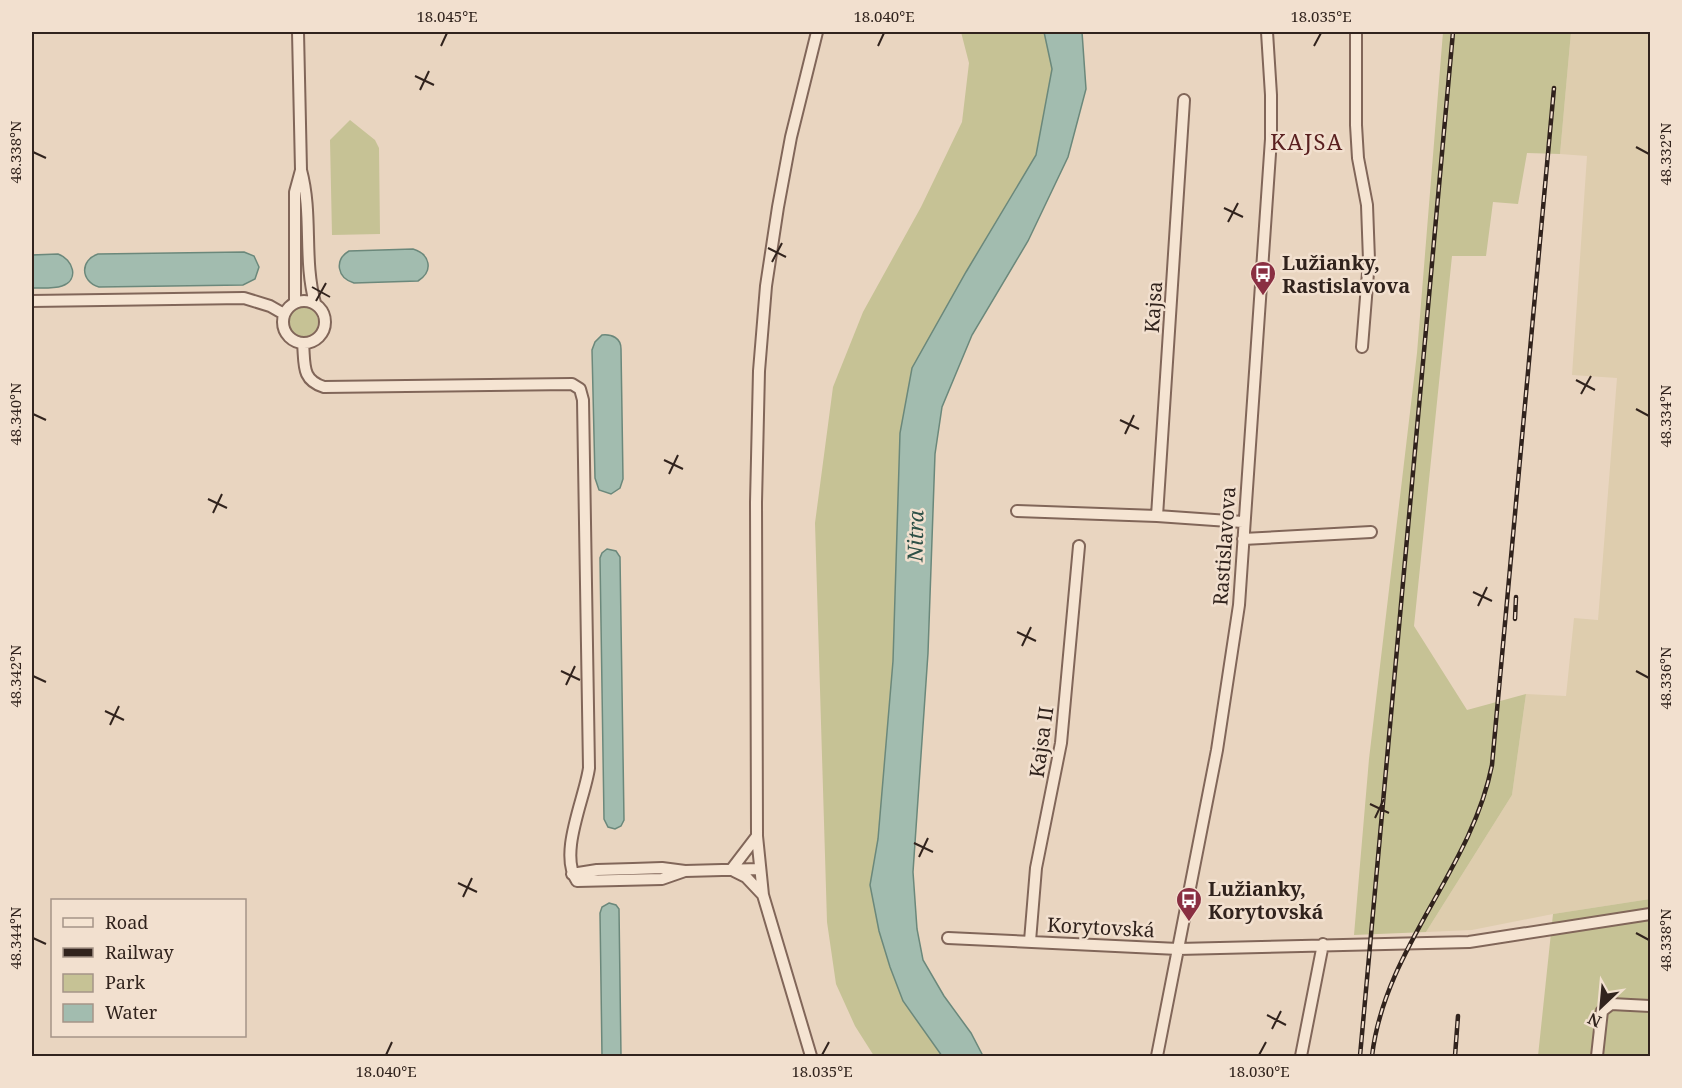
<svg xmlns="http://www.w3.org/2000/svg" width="1682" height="1088" font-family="'Noto Serif',serif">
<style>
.farmland{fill:#decdae}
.green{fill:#c6c295}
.water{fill:#a2bcaf;stroke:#6b887b;stroke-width:1.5}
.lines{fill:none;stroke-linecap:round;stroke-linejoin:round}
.minor-casing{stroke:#816659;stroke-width:14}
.minor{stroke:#f5e4d2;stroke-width:10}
.rail-casing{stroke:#31231d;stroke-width:4.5}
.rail{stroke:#f2e0cf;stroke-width:2;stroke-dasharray:7;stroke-linecap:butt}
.ticks{fill:none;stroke:#31231d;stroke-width:2}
.labels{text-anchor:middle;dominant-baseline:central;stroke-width:5;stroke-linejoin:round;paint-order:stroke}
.poi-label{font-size:20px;font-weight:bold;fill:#31231d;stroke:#f2e0cf;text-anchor:start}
.street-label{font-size:20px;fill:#31231d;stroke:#f2e0cf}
.water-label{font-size:21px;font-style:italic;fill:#2d5047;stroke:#f2e0cf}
.quarter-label{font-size:22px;letter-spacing:1.5px;fill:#5a2020;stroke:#f2e0cf}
.neatline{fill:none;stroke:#31231d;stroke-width:2}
.ticks-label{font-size:15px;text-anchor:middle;fill:#31231d}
</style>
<rect width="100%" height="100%" fill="#e9d5c0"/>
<path class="farmland" d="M 1571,32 L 1650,32 L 1650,899 L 1553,914 L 1472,930 L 1426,932 L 1512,795 L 1526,694 L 1566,696 L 1574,618 L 1598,620 L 1617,378 L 1572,375 L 1587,156 L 1560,154 Z"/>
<path class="green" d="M 961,32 L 1044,32 L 1052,69 L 1036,155 L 966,272 L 900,433 L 893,661 L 878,839 L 870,885 L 879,931 L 890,967 L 903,1001 L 942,1056 L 874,1056 L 855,1026 L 836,984 L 827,922 L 815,523 L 833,387 L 863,312 L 921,207 L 962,122 L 969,63 Z
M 1443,32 L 1571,32 L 1560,154 L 1527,153 L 1518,204 L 1493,202 L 1486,256 L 1452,256 L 1414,626 L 1467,710 L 1526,694 L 1512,795 L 1426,932 L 1354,935 L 1369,759 L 1417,353 Z
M 350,120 L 375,140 L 379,148 L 380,234 L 332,235 L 330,140 Z
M288 322a15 15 0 1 1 30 0a15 15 0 1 1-30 0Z
M 1650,899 L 1650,1056 L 1538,1056 L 1553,914 Z"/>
<path class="water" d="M 1044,32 L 1082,32 L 1086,89 L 1068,157 L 1028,241 L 972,335 L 942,407 L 935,454 L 928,653 L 913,872 L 917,929 L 923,960 L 944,996 L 971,1033 L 983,1056 L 942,1056 L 903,1001 L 890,967 L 879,931 L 870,885 L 878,839 L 893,661 L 900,433 L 912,368 L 966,272 L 1036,155 L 1052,69 Z
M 413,249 C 430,254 434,271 418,281 L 354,283 C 337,278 334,260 349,251 Z
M 244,252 L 254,256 L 259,267 L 255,279 L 243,285 L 99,287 C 80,281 80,260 98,254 Z
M 58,254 C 73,259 80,280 62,286 C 53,289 41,288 32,288 L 32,255 Z
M 602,335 C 612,334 621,338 621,349 L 623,479 L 620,488 L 611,494 L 599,490 L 595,478 L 592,350 L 595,342 Z
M 607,549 L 616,551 L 620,557 L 624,820 L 621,826 L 615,829 L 608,827 L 604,819 L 600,558 L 602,553 Z
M 609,903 L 616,905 L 619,909 L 621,1056 L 602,1056 L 600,913 L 602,907 Z"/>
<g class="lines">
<defs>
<path id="minor" d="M 1356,32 L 1356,125 L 1358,158 L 1367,205 L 1369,260 L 1362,347
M 301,170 C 313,215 303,259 315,303
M283 322a21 21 0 1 1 42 0a21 21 0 1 1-42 0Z
M 32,301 L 244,298 L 270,306 L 284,314
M 295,302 L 295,192 L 301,170 L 298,32
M 303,343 C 305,364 301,380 324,387 L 572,384 L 580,389 L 583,400 L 589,768 C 585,798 558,854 577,881 L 662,879 L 685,871
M 1017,511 L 1157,516 L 1243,522
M 1157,516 L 1184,100
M 1243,539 L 1371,532
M 731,870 L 757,836
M 734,871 L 746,877 L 763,895
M 572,874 L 597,870 L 633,869 L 662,868 L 685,871 L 759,869
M 948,938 L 1178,949 L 1469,942 L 1650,914
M 1030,941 L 1036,868 L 1061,743 L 1079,546
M 811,1056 L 763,895 L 757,836 L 756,502 L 759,371 L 766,286 L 778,207 L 791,137 L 817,32
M 1157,1056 L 1217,750 L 1239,605 L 1271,139 L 1271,95 L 1267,32
M 1301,1056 L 1323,944
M 1597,1056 L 1602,1011 L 1611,1004 L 1650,1006"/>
</defs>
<use href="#minor" class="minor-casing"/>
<use href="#minor" class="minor"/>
<defs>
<path id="rail" d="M 1515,619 L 1516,597
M 1360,1056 L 1453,32
M 1372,1056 C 1385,947 1471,871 1492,765 L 1554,88
M 1455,1056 L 1458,1016"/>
</defs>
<use href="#rail" class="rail-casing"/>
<use href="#rail" class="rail"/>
</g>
<path class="ticks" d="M 441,46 L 447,33M 878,46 L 884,33M 1314,46 L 1321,33M 415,76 L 434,85M 420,90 L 429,71M 1636,147 L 1649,154M 33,152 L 46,158M 1224,208 L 1243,217M 1228,222 L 1238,203M 768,248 L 786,257M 772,262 L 782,243M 312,287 L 330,297M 316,301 L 326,283M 1576,380 L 1595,390M 1581,394 L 1591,376M 1636,409 L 1649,416M 33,414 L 46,420M 1120,420 L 1139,429M 1125,434 L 1134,415M 664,460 L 683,469M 669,474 L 678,455M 208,499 L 227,508M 213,513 L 222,494M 1473,592 L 1492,601M 1478,606 L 1487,587M 1017,632 L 1036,641M 1022,646 L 1031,627M 561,671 L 580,680M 1636,671 L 1649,678M 33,676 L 46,682M 566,685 L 575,666M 105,711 L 124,720M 110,725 L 119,706M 1370,804 L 1389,813M 1375,818 L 1384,799M 914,843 L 933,852M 919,857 L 928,838M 458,883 L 477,892M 463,897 L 472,878M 1636,933 L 1649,940M 33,938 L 46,944M 1267,1015 L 1286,1025M 1272,1029 L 1281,1011M 386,1055 L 392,1042M 822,1055 L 829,1042M 1259,1055 L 1266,1042"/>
<defs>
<symbol id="bus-pin" viewBox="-11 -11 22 30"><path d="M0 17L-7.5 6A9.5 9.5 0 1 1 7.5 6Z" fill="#8a2f42" stroke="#f2e0cf"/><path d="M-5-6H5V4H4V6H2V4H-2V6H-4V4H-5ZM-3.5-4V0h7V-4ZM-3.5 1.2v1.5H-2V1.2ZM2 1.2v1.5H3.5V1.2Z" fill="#fff"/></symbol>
</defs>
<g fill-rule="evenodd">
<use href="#bus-pin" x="1248" y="259" width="30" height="40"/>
<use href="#bus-pin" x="1174" y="885" width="30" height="40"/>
</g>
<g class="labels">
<g class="poi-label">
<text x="1282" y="262">Lužianky,<tspan x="1282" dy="23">Rastislavova</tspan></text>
<text x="1208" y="888">Lužianky,<tspan x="1208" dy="23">Korytovská</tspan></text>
</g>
<g class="street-label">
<text transform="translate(1153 307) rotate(-86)">Kajsa</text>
<text transform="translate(1224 546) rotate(-86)">Rastislavova</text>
<text transform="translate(1041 742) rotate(-82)">Kajsa II</text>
<text transform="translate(1101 927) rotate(3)">Korytovská</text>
</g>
<g class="water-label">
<text transform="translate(915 536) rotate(-89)">Nitra</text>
</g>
<g class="quarter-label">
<text x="1307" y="141">KAJSA</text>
</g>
</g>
<rect width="1682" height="1088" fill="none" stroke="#f2e0cf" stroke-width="66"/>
<rect x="51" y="899" width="195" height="138" fill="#f2e0cf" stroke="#a59488" stroke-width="1.5"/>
<rect x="63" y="918" width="30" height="9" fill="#f5e4d2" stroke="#a59488" stroke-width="1.5"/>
<text x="105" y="929" font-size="18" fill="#31231d">Road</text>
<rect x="63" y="948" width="30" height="9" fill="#31231d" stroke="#a59488" stroke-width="1.5"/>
<text x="105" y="959" font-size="18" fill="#31231d">Railway</text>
<rect x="63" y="974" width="30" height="18" fill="#c6c295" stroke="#a59488" stroke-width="1.5"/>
<text x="105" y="989" font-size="18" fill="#31231d">Park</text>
<rect x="63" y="1004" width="30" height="18" fill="#a2bcaf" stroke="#a59488" stroke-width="1.5"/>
<text x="105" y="1019" font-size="18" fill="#31231d">Water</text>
<g transform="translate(1601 1007) rotate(206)" stroke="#f2e0cf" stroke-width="4.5" paint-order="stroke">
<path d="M0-4.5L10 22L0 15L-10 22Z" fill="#31231d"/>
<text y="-9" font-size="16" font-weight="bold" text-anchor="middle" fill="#31231d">N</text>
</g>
<rect x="33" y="33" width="1616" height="1022" class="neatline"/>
<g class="ticks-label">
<text x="447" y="22">18.045°E</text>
<text x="884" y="22">18.040°E</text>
<text x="1321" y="22">18.035°E</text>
<text transform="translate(16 152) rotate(-90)" y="5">48.338°N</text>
<text transform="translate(1666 154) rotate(-90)" y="5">48.332°N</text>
<text transform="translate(16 414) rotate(-90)" y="5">48.340°N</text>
<text transform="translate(1666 416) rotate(-90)" y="5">48.334°N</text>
<text transform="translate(16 676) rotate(-90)" y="5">48.342°N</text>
<text transform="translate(1666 678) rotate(-90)" y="5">48.336°N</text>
<text transform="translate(16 938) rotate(-90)" y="5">48.344°N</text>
<text transform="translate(1666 940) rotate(-90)" y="5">48.338°N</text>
<text x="386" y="1077">18.040°E</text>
<text x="822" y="1077">18.035°E</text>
<text x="1259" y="1077">18.030°E</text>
</g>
</svg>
